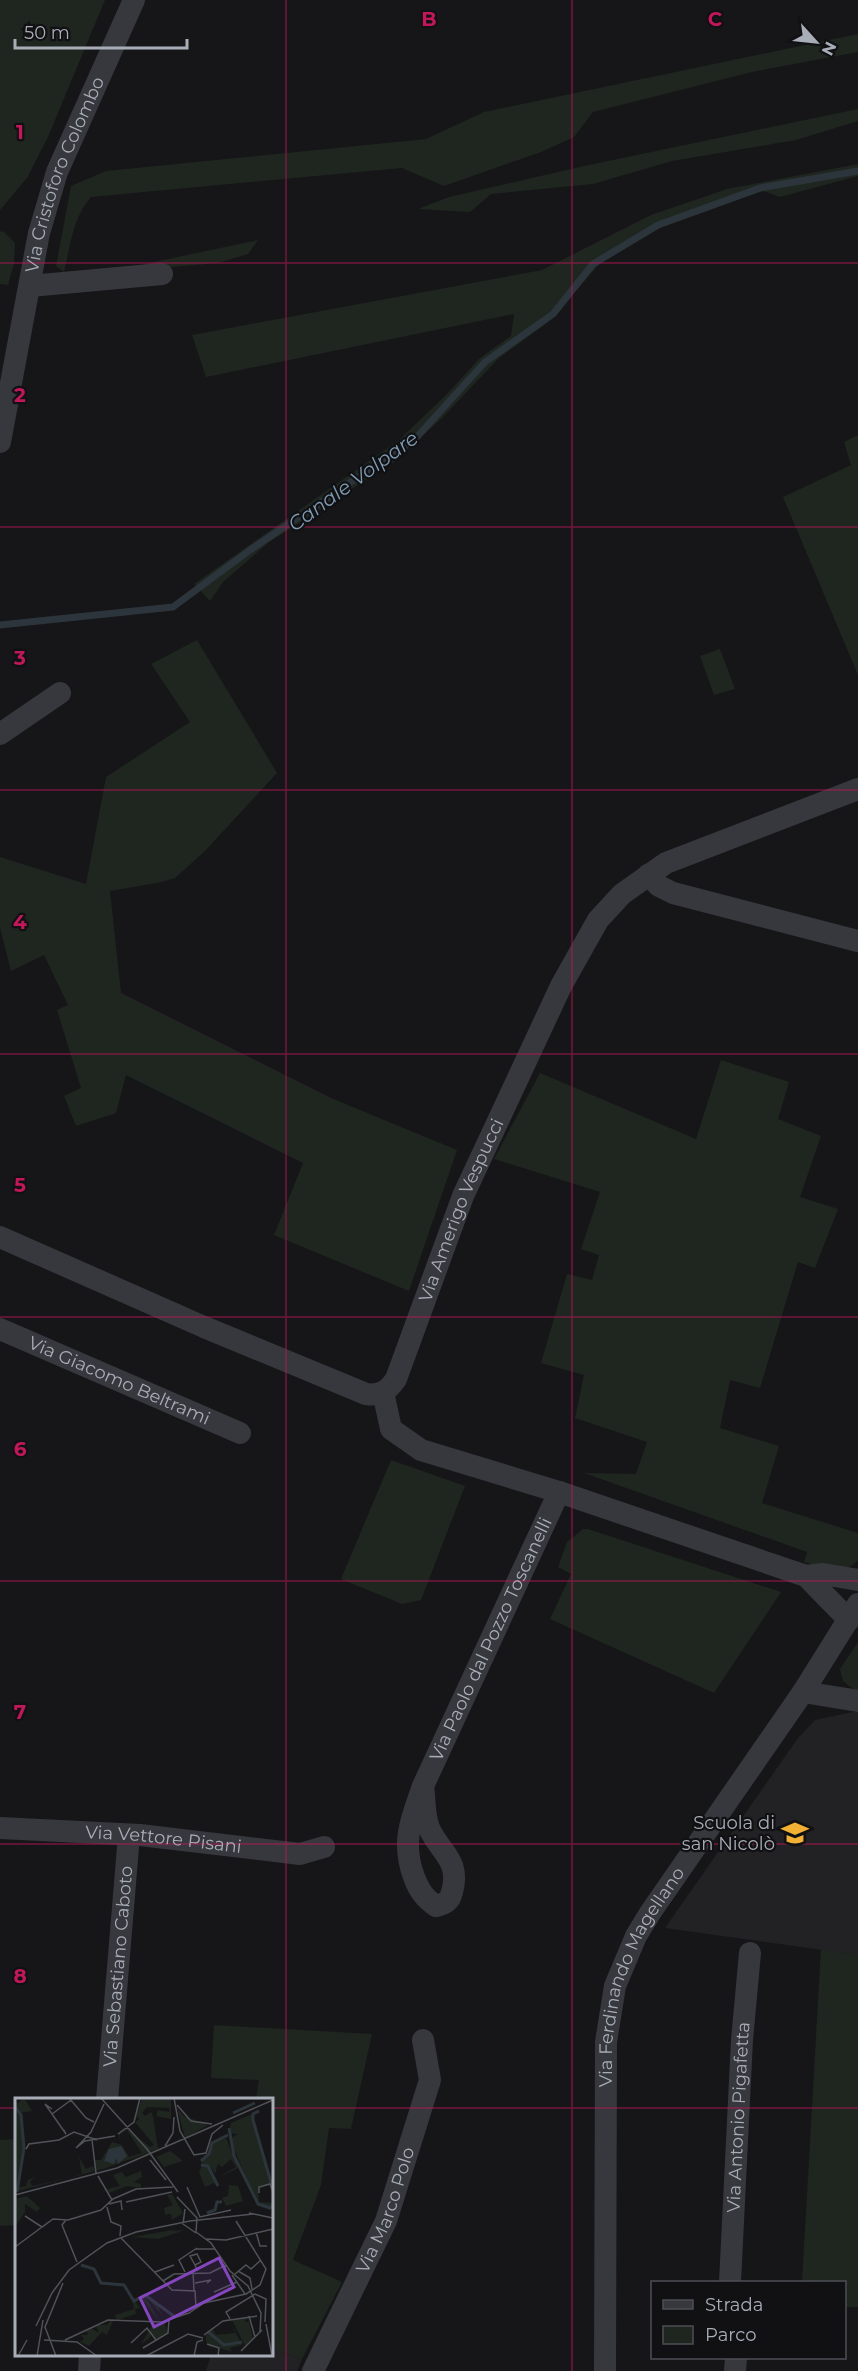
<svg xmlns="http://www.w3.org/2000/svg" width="858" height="2371" font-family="Montserrat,sans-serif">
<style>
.built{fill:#222225}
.green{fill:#1e261f}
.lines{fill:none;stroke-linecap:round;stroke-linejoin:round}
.stream{stroke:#2c353c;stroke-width:7}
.street{stroke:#37383d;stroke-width:22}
.grid{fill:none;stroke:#c2185b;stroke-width:1.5;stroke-opacity:0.55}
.labels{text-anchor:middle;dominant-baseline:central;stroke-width:4.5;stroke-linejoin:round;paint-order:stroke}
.street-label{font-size:18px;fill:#a8adb8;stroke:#111113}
.poi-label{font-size:18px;fill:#a8adb8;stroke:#111113;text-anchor:end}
.water-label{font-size:20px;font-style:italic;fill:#7f9bb3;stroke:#111113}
.inset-river{fill:none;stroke:#2c353c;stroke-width:3}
.inset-road{fill:none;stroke:#505258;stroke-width:1.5}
.view{fill:#8446be;fill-opacity:0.15;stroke:#8446be;stroke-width:3}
.inset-edge{fill:none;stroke:#a8adb8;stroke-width:3}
.grid-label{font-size:20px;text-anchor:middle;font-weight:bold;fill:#c2185b;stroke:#111113;stroke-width:4.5;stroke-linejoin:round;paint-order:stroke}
</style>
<rect width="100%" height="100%" fill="#161618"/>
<path class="built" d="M 858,1711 L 858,1955 L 665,1928 L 798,1738 L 815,1720 Z
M 272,2348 L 302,2359 L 297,2371 L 206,2371 L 211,2355 L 272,2354 Z"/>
<path class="green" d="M 0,0 L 105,0 L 48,137 L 27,178 L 0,210 Z
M 858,34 L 858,52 L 752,72 L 593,112 L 574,137 L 541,152 L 444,186 L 402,168 L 91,197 C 73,217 70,247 64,272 L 56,266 L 71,186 L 106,171 L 426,139 L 484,112 Z
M 858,109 L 858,121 L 796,140 L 672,161 L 593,184 L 491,194 L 470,212 L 418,209 L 449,197 L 584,166 Z
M 858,164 L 858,176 L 780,197 L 763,191 L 662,227 L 603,260 L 547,323 L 499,358 L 442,418 L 395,461 L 268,543 L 223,582 L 210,601 L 194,584 L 399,440 L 448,393 L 480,358 L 511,336 L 514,314 L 206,377 L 192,335 L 542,270 L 651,215 L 727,189 Z
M 3,231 L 15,243 L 14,263 L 8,285 L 0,284 L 0,232 Z
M 258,240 L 248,254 L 218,263 L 102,273 Z
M 858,435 L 858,675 L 783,497 L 851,465 L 844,442 Z
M 197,640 L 277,773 L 204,852 L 175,878 L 162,882 L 110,891 L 121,993 L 331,1098 L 457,1150 L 409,1291 L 274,1235 L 303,1163 L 126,1075 L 116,1113 L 76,1126 L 64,1096 L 81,1088 L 57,1010 L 68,1005 L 44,955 L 11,971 L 0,928 L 0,857 L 86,884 L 106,777 L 190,722 L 151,664 Z
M 720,649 L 735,689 L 714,695 L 700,656 Z
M 721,1060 L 789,1082 L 778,1119 L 821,1136 L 800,1197 L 838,1209 L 815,1268 L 798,1262 L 760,1388 L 730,1380 L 720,1428 L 779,1446 L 762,1503 L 858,1533 L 858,1560 C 843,1577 822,1567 804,1562 L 807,1552 L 584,1473 L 636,1474 L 647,1442 L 575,1418 L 584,1375 L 541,1363 L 567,1274 L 592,1280 L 599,1255 L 581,1249 L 600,1192 L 494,1159 L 540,1073 L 696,1139 Z
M 391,1460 L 465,1486 L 421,1600 L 402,1604 L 341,1579 Z
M 583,1529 L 588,1529 L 781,1592 L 714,1693 L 550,1619 L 571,1574 L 558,1567 L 567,1542 Z
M 858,1642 L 858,1693 L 843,1681 L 840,1669 Z
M 821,1949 L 858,1955 L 858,2307 L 845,2307 L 844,2282 L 802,2282 Z
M 214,2025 L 372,2034 L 351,2129 L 329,2128 L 321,2185 L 293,2260 L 342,2282 L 302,2359 L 272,2348 L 272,2100 L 256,2099 L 259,2080 L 211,2078 Z
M 16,2139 L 16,2225 L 0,2226 L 0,2140 Z"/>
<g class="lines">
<path class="stream" d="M 0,625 L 173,607 L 250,550 L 416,438 L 485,362 L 553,314 L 593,264 L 658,225 L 760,188 L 858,171"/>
<g class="street">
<path d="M 30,286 L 162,274"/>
<path id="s1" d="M 0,442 L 39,233 L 57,172 L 134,0"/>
<path d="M 0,734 L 60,693"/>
<path d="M 648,875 L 659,886 L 673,893 L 858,941"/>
<path id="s2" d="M 0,1237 L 204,1327 L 366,1394 C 380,1396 388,1391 396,1379 L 463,1196 L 561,986 L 598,920 L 622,894 L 666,863 L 858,789"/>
<path id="s3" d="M 0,1329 L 240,1433"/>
<path d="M 383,1392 L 391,1429 L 421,1450 L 559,1492 L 806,1576 L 849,1620"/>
<path d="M 806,1576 L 823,1574 L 858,1580"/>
<path d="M 803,1692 L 858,1701"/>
<path id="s4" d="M 423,1786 C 425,1799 424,1816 429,1828 C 440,1853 461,1860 452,1892 C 450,1901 445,1904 436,1906 C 424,1898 419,1890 414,1877 C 401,1842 411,1820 423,1786 L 559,1492"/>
<path id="s5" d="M 0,1828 L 140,1835 L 300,1854 L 324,1847"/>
<path id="s6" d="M 107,2100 L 129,1835"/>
<path id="s7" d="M 730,2282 L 742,2040 L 750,1953"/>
<path d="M 89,2371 L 90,2354"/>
<path id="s8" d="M 313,2371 L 386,2221 L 430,2080 L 423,2040"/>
<path id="s9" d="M 605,2371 L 606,2042 L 615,1986 L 636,1936 L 650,1913 L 803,1692 L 858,1604"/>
<path d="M 735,2371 L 736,2358"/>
</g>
</g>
<path class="grid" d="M 286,0 L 286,2371M 572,0 L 572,2371M 0,263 L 858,263M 0,527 L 858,527M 0,790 L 858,790M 0,1054 L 858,1054M 0,1317 L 858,1317M 0,1581 L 858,1581M 0,1844 L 858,1844M 0,2108 L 16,2108M 272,2108 L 858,2108"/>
<defs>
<symbol id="school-bare" viewBox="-9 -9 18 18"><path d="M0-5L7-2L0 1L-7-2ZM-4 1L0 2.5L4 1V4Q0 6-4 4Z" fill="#f2b134" stroke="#111113" stroke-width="2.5" paint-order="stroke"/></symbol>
</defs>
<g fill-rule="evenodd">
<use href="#school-bare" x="776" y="1814" width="38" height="38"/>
</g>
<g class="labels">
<g class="street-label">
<text stroke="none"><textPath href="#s1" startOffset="276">Via Cristoforo Colombo</textPath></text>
<text stroke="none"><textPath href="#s2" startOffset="615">Via Amerigo Vespucci</textPath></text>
<text stroke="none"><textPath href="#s3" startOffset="130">Via Giacomo Beltrami</textPath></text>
<text stroke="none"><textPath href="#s4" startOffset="429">Via Paolo dal Pozzo Toscanelli</textPath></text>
<text stroke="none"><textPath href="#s5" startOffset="164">Via Vettore Pisani</textPath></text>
<text stroke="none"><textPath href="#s6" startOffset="134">Via Sebastiano Caboto</textPath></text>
<text stroke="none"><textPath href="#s9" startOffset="402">Via Ferdinando Magellano</textPath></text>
<text stroke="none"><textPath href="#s7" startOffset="165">Via Antonio Pigafetta</textPath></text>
<text stroke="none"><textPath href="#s8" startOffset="177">Via Marco Polo</textPath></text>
</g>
<g class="poi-label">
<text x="775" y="1823">Scuola di<tspan x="775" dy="21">san Nicolò</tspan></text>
</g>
<g class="water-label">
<text transform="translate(353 481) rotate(-36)">Canale Volpare</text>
</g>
</g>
<g transform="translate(15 2098)">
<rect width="258" height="258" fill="#161618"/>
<path d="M 9,0 L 17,13 L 5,15 L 9,48 L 0,96 L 0,1 L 3,5 ZM 127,0 L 156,0 L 156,21 L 141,18 L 143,12 L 154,14 L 155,10 L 132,9 L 127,15 L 130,18 L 136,14 L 138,18 L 143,51 L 88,71 L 3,93 L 4,89 L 11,88 L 13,82 L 20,79 L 15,84 L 17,88 L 67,77 L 64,59 L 71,71 L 78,68 L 80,73 L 79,62 L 86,62 L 97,44 L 107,47 L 114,59 L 127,55 L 112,32 L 105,36 L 104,43 L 104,36 L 111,30 L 135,49 L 139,47 L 120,24 L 125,21 L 121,19 ZM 162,10 L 169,18 L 193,27 L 170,40 ZM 237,16 L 257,85 L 243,91 L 244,104 L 258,105 L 254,110 L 242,105 L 215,41 L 222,36 L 214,35 L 216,25 ZM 211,40 L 223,70 L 202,80 L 221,69 L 216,61 L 207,69 L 203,66 L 200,76 L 196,69 L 198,77 L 194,67 L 186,66 L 199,45 ZM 155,53 L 168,63 L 149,69 L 141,59 ZM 187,68 L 193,68 L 202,88 L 199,85 L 190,89 L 184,74 ZM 126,73 L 127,79 L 119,84 L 126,86 L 126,90 L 112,88 L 94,95 L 92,91 L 105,88 L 98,77 L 107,74 L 111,79 ZM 214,87 L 223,88 L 228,103 L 211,108 L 207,100 L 213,98 ZM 157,96 L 168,115 L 157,122 L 156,116 L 150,117 L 149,110 L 158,107 L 152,97 ZM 12,98 L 25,110 L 22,114 L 10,106 L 10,114 L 0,129 L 0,101 ZM 163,131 L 156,133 L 170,132 L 143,141 L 117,139 ZM 129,196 L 156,213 L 142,206 L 147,217 L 130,197 L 144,223 L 125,199 L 120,203 L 125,210 L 120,211 L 121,216 L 102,222 L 100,217 L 119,211 L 117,202 ZM 232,219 L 230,224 L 234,224 L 238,240 L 230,248 L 217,222 L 233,219 L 233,223 ZM 95,223 L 98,223 L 92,237 L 87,234 L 74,248 L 65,244 L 69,241 L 66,237 L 73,237 L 71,232 L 76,230 L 84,235 L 81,227 L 92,227 ZM 149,224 L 153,234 L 141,241 L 136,236 L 135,240 L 126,246 L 138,226 ZM 216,225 L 227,247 L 215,250 L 217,254 L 195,247 L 198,253 L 191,243 L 191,237 L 197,230 L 201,237 L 220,235 Z" fill="#1e261f"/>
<path d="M 106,48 L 112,58 L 103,66 L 101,60 L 99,66 L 89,63 L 94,51 Z" fill="#2c353c"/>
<path class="inset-river" d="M 0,9 L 6,17 L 9,50 L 2,94M 244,13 L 238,16 L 238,22 L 257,88M 218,15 L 240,5M 214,30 L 219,58 L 243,106 L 255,110 L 258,107M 186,63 L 194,56 L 197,45 L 213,37M 186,67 L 193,68 L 203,88M 192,115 L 200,112 L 202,104 L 207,104M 66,167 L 79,171 L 86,185 L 109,187 L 119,203 L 130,197 L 160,219M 193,234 L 209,247 L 227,244"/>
<path class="inset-road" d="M 86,0 L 132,51 L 163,94M 159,0 L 165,33 L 179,57 L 191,55 L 197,36 L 208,27M 55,1 L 71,20 L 79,24M 89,6 L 76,34 L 61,50 L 70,43 L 100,38M 162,7 L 176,23 L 197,26M 37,11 L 30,6 L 37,16 L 56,2M 37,16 L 51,36 L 49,32M 103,36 L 119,24 L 125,0M 77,42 L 81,75M 150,48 L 158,35 L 159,19M 11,51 L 14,46 L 44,42 L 59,34 L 82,42M 135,62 L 151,82M 83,78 L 97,102M 172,89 L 185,119 L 216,112M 244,95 L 244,89 L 255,86 L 258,94M 0,97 L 102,70 L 258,2M 162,99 L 182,120 L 181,134 L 196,145 L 215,173 L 233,188 L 246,215 L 245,234M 111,104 L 157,94M 94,106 L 106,103 L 107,112M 92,109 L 96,124 L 106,128 L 105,138M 170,111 L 168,126 L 181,135M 234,115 L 258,120M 10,118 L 27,129 L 38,121 L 53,122 L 86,112 L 98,101 L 121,91 L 158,89M 51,122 L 47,127 L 62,164M 241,134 L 245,148 L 252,148M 106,140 L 157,192 L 180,193 L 181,209M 191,141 L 211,142 L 258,131M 0,149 L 27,129M 181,151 L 200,151M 180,167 L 186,164 L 182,156 L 175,158 L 180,167 L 182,172 L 182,173M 178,173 L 179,193M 223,173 L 235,180 L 237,191M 140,174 L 159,167M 170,174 L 164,162 L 182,150M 220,176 L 231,167 L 236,171 L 246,162M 217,177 L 230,196M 148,183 L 159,176 L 195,175 L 211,167M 180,185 L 196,182 L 192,185M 199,194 L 222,184M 234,218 L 240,239M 215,221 L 211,214 L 240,196 L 251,201 L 250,224M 251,226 L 257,258M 21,228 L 37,195 L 54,172 L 92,145 L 121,134 L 175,123 L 238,116M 189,237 L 208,223 L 242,218M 29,242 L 62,244 L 82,258M 50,242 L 93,222 L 147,224 L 174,215 L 189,205 L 231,196 L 245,187 L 251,171 L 221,123M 116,245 L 132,230 L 141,242M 192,246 L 204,250 L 203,258M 128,250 L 153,235 L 154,222M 226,253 L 247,232M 3,258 L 12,242M 22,258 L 28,222M 41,258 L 30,229 L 48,185M 131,258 L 173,236 L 188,240M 179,258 L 182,244 L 188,242"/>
<path class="view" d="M 204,160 L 219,189 L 139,229 L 125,200 Z"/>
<rect width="258" height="258" class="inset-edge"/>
</g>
<g class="grid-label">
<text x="429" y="26">B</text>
<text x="715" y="26">C</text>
<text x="20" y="139">1</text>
<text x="20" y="402">2</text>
<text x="20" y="665">3</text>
<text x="20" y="929">4</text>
<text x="20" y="1192">5</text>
<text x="20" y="1456">6</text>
<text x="20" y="1719">7</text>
<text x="20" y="1983">8</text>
</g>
<rect x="651" y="2281" width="195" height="78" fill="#111113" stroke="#4d4f55" stroke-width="1.5"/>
<rect x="663" y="2300" width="30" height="9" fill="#37383d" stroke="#4d4f55" stroke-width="1.5"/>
<text x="705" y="2311" font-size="18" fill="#a8adb8">Strada</text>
<rect x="663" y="2326" width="30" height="18" fill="#1e261f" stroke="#4d4f55" stroke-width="1.5"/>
<text x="705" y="2341" font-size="18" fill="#a8adb8">Parco</text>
<g transform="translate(816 42) rotate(117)" stroke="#111113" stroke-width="4.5" paint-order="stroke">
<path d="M0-4.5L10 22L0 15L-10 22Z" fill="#a8adb8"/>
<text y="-9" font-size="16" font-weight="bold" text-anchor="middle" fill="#a8adb8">N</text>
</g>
<path d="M15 39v9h172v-9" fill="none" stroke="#a8adb8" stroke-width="3"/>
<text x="24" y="39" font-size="18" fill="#a8adb8" stroke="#111113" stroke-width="4.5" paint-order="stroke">50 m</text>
</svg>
